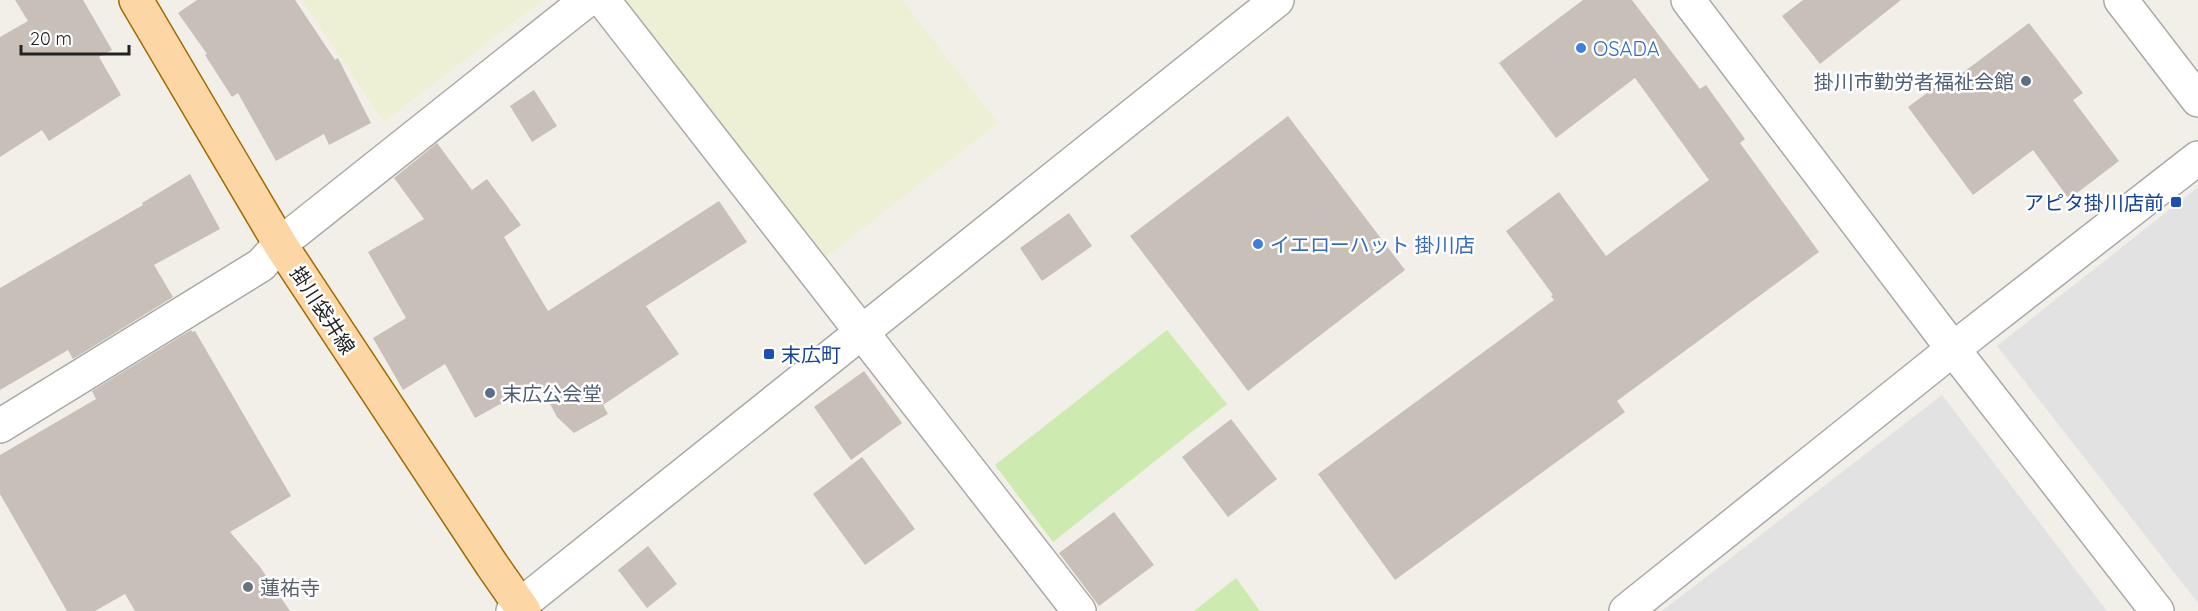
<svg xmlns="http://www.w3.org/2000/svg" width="2198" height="611" font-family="Quicksand,'Noto Sans JP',sans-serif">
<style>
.farmland{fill:#eef0d5}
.grass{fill:#cdebb0}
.parking{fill:#e2e2e2}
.building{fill:#c7bfb8}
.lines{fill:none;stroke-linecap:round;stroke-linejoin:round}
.minor-casing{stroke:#a9a9a9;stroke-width:36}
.major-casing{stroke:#a06b00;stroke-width:36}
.minor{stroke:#fff;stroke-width:33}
.major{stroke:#fcd6a4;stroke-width:33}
.shop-dot{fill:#3f7fe0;stroke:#fff;stroke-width:2}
.service-dot{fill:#5c6f8a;stroke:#fff;stroke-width:2}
.transit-dot{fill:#1a4fb4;stroke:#fff;stroke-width:2}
.worship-dot{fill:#6b7280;stroke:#fff;stroke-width:2}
.labels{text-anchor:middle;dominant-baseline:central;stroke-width:5;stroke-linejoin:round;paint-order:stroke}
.shop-label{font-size:20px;fill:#366cbe;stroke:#fff;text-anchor:start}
.service-label{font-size:20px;fill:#4e5e75;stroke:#fff;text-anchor:end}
.transit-label{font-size:20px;fill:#164399;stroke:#fff;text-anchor:end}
.street-label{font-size:20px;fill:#222;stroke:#fff}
.worship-label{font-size:20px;fill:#5b616d;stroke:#fff;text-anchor:start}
</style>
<rect width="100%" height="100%" fill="#f2efe9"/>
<path class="farmland" d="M 302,0 L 543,0 L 384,122 Z
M 625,0 L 902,0 L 998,123 L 825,258 Z"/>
<path class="grass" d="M 1167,330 L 1227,404 L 1053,542 L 995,465 Z
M 1236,578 L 1260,611 L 1194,611 Z"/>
<path class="parking" d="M 2198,187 L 2198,603 L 1997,346 Z
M 1942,395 L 2107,611 L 1662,611 Z"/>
<path class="building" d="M 15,0 L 83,0 L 112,50 L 99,57 L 121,95 L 49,141 L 42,130 L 0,157 L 0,37 L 28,21 Z
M 197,0 L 295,0 L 335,60 L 338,58 L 371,123 L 329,145 L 324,134 L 276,161 L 238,93 L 232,97 L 205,55 L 207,54 L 178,13 Z
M 1583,0 L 1632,0 L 1700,89 L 1706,85 L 1745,139 L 1740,143 L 1819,252 L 1617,401 L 1625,412 L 1395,580 L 1318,474 L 1554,300 L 1551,296 L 1553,295 L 1506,231 L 1559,192 L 1606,256 L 1709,180 L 1635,78 L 1556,138 L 1499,63 Z
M 1803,0 L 1901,0 L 1820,64 L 1782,16 Z
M 2029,23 L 2083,93 L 2073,100 L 2119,161 L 2069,199 L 2033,150 L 1973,195 L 1908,107 L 1954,73 L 1957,77 Z
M 534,90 L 557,126 L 532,142 L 510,106 Z
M 1288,116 L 1405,270 L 1248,391 L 1130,236 Z
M 437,143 L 472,190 L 487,179 L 521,225 L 504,237 L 548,311 L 719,201 L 747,242 L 646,306 L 679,354 L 603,405 L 608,414 L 574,433 L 557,417 L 539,383 L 475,418 L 445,364 L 403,390 L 373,338 L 406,318 L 368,252 L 424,219 L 394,178 Z
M 190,174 L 220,229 L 154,265 L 173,297 L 73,359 L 68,350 L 0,390 L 0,288 L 143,205 L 142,203 Z
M 1069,213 L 1092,246 L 1042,281 L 1020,248 Z
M 191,330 L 193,332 L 195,331 L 291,496 L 230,532 L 260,567 L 290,611 L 135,611 L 125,594 L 95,611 L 67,611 L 0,494 L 0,455 L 96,399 L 92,391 Z
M 864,371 L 902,423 L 851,460 L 814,407 Z
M 1231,419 L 1277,479 L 1228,517 L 1182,457 Z
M 862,457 L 915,529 L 865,565 L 813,494 Z
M 1114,512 L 1154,565 L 1099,606 L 1059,553 Z
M 648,546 L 677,584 L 647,608 L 618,570 Z"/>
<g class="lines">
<defs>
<path id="minor" d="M 603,0 L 1079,611
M 1688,0 L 1953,349 L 2157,611
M 2121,0 L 2198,100
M 0,426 L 261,265 L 280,244 L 587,0
M 513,611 L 1277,0
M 1626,611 L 1953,349 L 2198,158"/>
<path id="major" d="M 136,0 L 280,244 L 492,565 L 524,611"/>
</defs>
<use href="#minor" class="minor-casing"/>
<use href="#major" class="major-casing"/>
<use href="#minor" class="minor"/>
<use href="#major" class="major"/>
</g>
<g class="shop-dot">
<circle cx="1581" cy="48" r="6"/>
<circle cx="1258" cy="244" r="6"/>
</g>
<g class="service-dot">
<circle cx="2026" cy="81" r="6"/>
<circle cx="490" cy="393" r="6"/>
</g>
<g class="transit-dot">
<rect x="2170" y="196" width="12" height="12" rx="3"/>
<rect x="763" y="348" width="12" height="12" rx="3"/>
</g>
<circle class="worship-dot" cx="248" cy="587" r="6"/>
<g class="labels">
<g class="shop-label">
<text x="1593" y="48">OSADA</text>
<text x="1270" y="244">イエローハット 掛川店</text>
</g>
<g class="service-label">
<text x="2014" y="81">掛川市勤労者福祉会館</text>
<text x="502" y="393" text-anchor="start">末広公会堂</text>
</g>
<g class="transit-label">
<text x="2164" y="202">アピタ掛川店前</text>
<text x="781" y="354" text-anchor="start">末広町</text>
</g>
<g class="street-label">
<text transform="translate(323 310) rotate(57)">掛川袋井線</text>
</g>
<g class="worship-label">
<text x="260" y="587">蓮祐寺</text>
</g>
</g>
<path d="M21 45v9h108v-9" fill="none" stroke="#222222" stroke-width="3"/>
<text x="30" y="45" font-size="18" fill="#222222" stroke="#ffffff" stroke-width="4.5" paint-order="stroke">20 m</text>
</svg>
